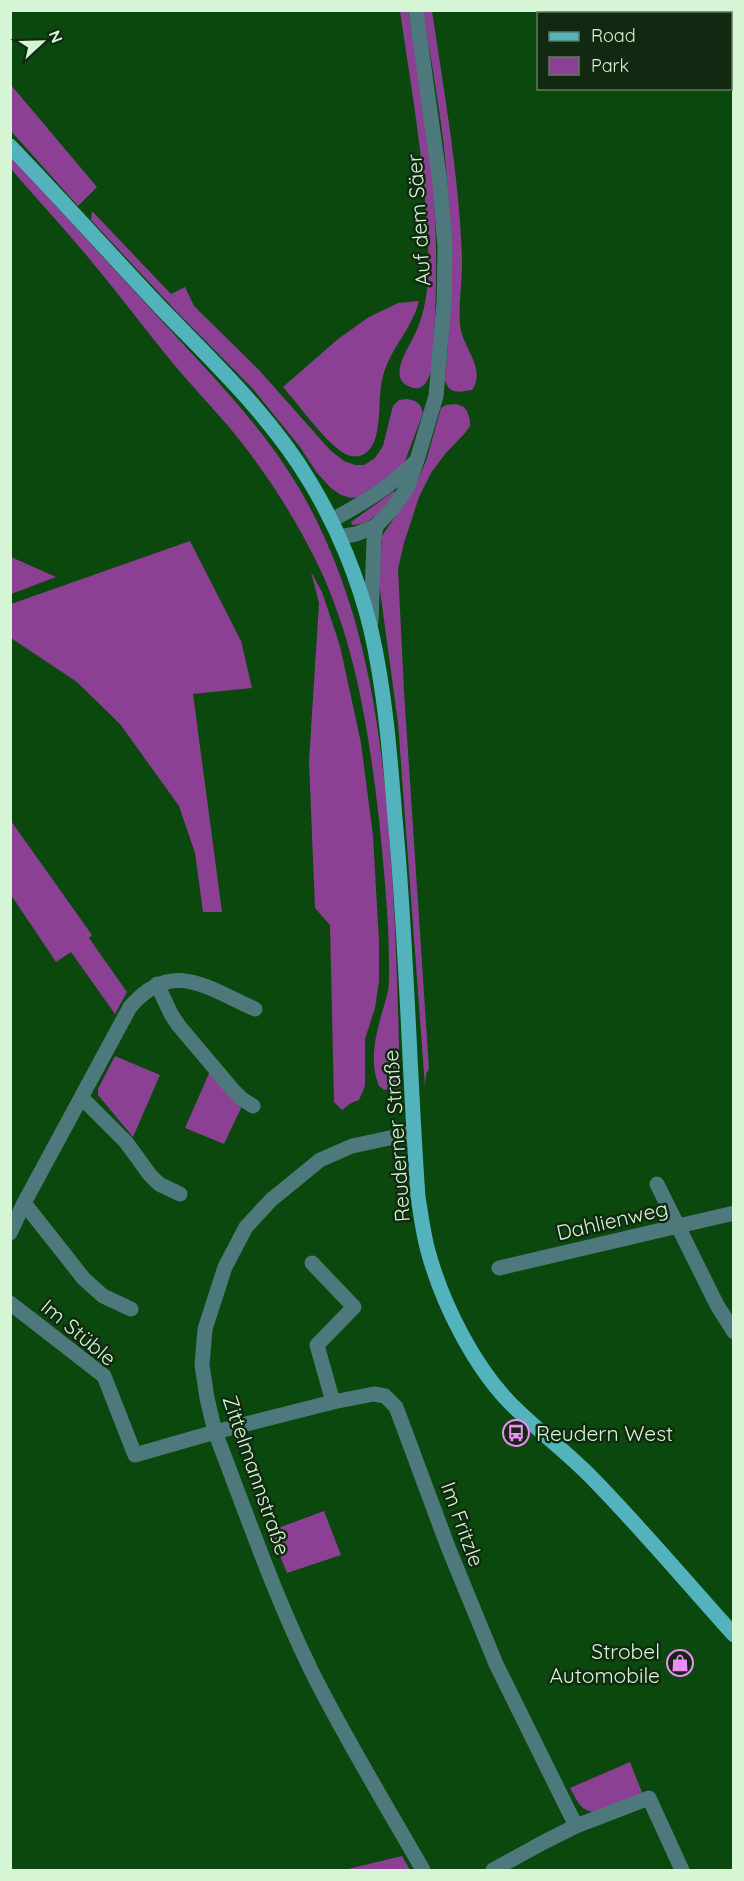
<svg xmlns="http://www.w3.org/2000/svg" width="744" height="1881" font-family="Quicksand,sans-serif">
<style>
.green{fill:#8c4094}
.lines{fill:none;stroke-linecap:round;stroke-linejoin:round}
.minor{stroke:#4d787c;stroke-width:15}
.major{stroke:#52b3bc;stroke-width:15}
.labels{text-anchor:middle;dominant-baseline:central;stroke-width:5;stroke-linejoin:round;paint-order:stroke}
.street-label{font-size:21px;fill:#d6f5d4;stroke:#102910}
.poi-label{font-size:21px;fill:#d6f5d4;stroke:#102910;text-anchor:start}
</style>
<rect width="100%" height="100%" fill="#0a480d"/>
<path class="green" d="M 408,10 C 418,67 428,124 433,182 C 437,233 437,285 434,336 C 433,350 435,399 408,386 C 389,377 407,350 413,338 C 435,296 428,245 425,200 C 420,136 409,73 400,11 Z
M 423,11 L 432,11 C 444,92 459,174 462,257 C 463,279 458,303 460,325 C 462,347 487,369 472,390 C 460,392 449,395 445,380 C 451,317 453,255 448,192 C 444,131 433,71 423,11 Z
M 11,85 L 97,187 L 78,206 L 11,131 Z
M 11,156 C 64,215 118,274 172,332 C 217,381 265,430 299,488 C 361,594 380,713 389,834 C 396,918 398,1003 400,1088 L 384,1090 L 379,1086 C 370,1065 374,1042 380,1020 C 383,1007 389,994 389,980 C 390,928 384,870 379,819 C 369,733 356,645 319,567 C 295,517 264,469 229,427 C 210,405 189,383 171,361 C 139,322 109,281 76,243 C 55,218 32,194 11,169 Z
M 92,211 L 171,294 L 185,287 L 194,306 L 259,370 L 330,450 L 344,461 L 355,465 L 364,465 L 375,458 L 383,446 L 393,406 L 399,400 L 407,399 L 415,401 L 420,405 L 423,413 L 405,461 L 395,473 L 358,497 L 351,498 L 341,495 L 331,488 L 317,473 L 300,447 L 253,389 L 176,311 L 91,220 Z
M 419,301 C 412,329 390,349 383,376 C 378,395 381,416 376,436 C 372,453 358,463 342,452 C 323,439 299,405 283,387 L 338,339 L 369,317 L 398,303 Z
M 456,404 L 464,407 L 467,411 L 470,420 L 470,426 L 465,433 L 445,454 L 431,473 L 419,497 L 404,543 L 398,569 L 404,691 L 429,1069 L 426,1074 L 425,1087 L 398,723 L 379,583 L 382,536 L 414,489 L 426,461 L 441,408 L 446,405 Z
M 394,491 L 396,494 C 383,509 373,524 352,525 L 351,522 Z
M 190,541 L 241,641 L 252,688 L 193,694 L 222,912 L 203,912 L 195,853 L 179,806 L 120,724 L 77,682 L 11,638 L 11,604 Z
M 11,557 L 56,577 L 11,594 Z
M 311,572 L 322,592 L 340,646 L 361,743 L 373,836 L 379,942 L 379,981 L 375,1008 L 365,1039 L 365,1086 L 359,1100 L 351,1103 L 342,1110 L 334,1102 L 330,925 L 315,908 L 309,761 L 319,603 Z
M 11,821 L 92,935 L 89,938 L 127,992 L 115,1014 L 71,952 L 56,962 L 11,895 Z
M 115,1056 L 160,1075 L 133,1137 L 98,1095 L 98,1089 Z
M 211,1069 L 243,1104 L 224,1144 L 185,1128 Z
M 324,1511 L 341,1555 L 287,1573 L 270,1531 Z
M 630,1762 L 643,1795 L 595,1812 C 580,1811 577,1800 570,1788 Z
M 402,1856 L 410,1870 L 344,1870 Z"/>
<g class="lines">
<path class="minor" d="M 332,520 C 363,503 389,488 415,462
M 339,537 L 356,534 L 376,526 L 394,507 L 408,486 L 417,460 L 436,396 L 444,302 L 445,247 L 440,183 L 416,10
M 371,622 L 374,540 L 376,526
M 157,984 L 171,1014 L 179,1026 L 233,1090 L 242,1099 L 253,1106
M 82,1098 L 126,1142 L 150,1175 L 159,1184 L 180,1194
M 413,1133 L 352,1146 L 320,1160 L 271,1200 L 246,1227 L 225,1267 L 205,1329 L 202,1365 L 207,1398 L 215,1432 C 246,1512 274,1595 312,1672 C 346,1740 386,1805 423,1870
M 657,1184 L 717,1305 L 734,1332
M 24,1203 L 84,1279 L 103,1296 L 131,1309
M 10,1233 L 24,1203 L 130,1007 C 172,958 207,988 255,1009
M 312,1263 L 354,1307 L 317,1345 L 333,1402
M 499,1268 L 734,1213
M 10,1303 L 104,1376 L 135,1455 L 215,1432 L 333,1402 L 374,1394 L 385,1396 L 396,1407 L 448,1547 L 496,1664 L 576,1826
M 493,1870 L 544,1842 L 576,1826 L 649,1798 L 682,1870"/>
<path class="major" d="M 10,146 C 61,199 110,254 160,307 C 213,362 271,416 310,482 C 337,526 359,580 371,630 C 385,691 390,755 395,818 C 407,944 409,1071 418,1197 C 421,1215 423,1233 428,1251 C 442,1303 474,1367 512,1405 C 538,1431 568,1453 593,1479 C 642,1529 687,1583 734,1635"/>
</g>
<defs>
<symbol id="bus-ring" viewBox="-11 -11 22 22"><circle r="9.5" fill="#102910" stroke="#ee8cf8" stroke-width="1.5"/><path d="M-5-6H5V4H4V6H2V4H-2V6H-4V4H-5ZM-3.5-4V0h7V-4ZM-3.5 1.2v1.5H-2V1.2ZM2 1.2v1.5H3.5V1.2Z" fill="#ee8cf8"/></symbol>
<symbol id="shop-ring" viewBox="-11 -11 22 22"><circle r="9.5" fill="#102910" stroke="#ee8cf8" stroke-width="1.5"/><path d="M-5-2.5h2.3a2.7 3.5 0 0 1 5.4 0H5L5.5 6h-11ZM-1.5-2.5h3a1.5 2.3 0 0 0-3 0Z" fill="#ee8cf8"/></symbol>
</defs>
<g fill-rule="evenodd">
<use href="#bus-ring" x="501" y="1418" width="30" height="30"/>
<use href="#shop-ring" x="665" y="1648" width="30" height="30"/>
</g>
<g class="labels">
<g class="street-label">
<text transform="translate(418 220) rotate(-94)">Auf dem Säer</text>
<text transform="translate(396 1136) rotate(-94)">Reuderner Straße</text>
<text transform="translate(612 1220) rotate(-13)">Dahlienweg</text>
<text transform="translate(79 1332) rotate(40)">Im Stüble</text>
<text transform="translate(257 1475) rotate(71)">Zittelmannstraße</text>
<text transform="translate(463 1524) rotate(70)">Im Fritzle</text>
</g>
<g class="poi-label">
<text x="536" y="1433">Reudern West</text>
<text x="660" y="1651" text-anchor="end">Strobel<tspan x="660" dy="24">Automobile</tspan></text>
</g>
</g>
<rect width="744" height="1881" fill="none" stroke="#d6f5d4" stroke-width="24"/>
<rect x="537" y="12" width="195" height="78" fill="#102910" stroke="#5f7b5e" stroke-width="1.5"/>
<rect x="549" y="32" width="30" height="9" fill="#52b3bc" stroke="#5f7b5e" stroke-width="1.5"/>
<text x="591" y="42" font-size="18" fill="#d6f5d4">Road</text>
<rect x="549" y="57" width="30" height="18" fill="#8c4094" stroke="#5f7b5e" stroke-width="1.5"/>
<text x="591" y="72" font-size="18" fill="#d6f5d4">Park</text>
<g transform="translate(42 42) rotate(68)" stroke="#102910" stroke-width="4.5" paint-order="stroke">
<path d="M0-4.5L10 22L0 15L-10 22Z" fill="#d6f5d4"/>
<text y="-9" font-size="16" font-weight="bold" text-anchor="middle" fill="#d6f5d4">N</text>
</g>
</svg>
